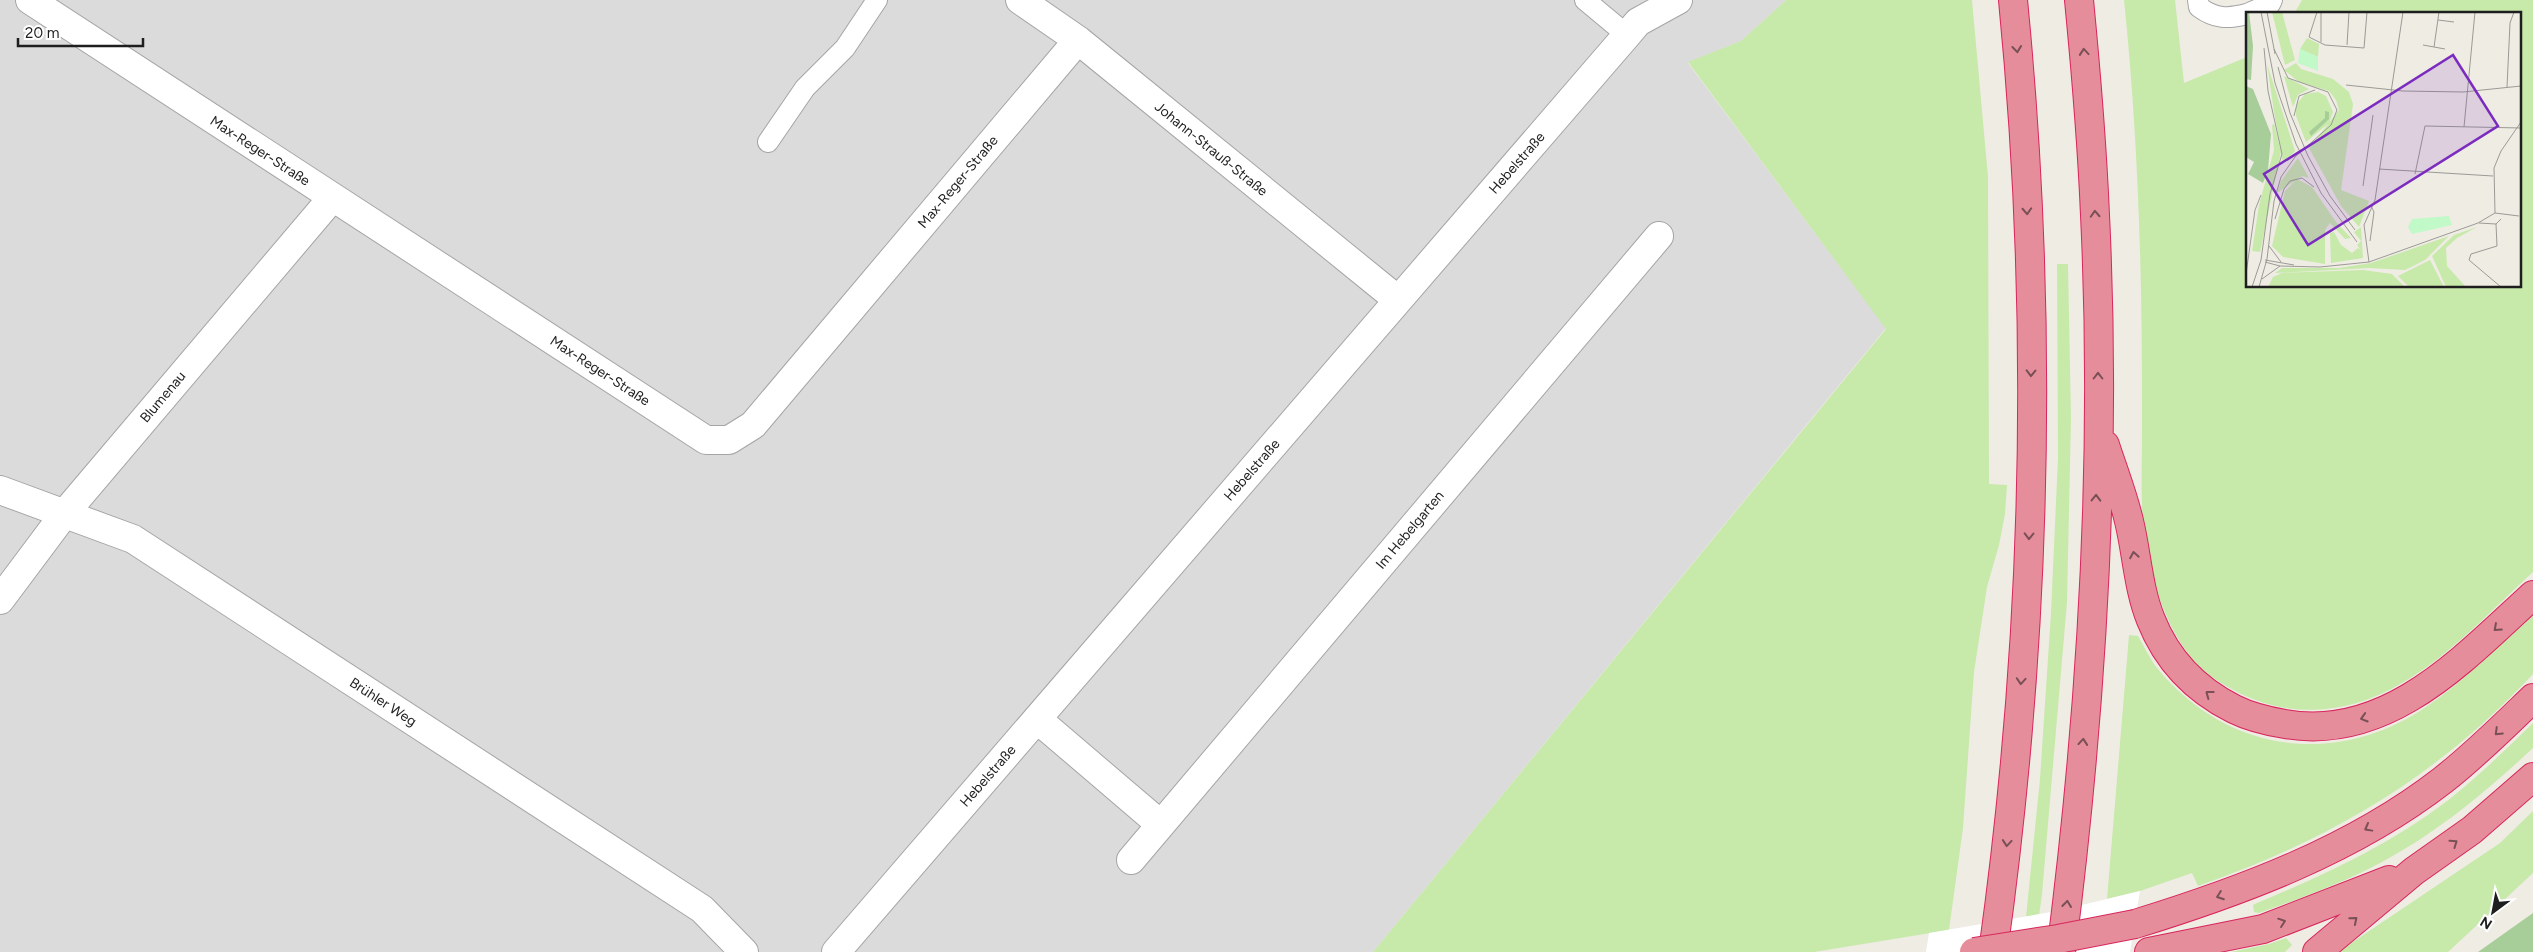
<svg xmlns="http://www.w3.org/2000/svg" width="2533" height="952" font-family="Figtree,sans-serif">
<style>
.residential{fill:#dcdbdb}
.grass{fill:#c7e9aa}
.forest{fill:#a7ce99}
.pier{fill:#fff}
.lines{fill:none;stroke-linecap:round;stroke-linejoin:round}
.lane-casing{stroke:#a5a5a5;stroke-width:22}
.street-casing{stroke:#a5a5a5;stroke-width:30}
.highway-casing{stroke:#d8265d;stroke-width:30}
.lane{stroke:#fff;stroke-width:20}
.street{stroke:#fff;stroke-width:28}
.highway{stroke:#e58d9a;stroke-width:28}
.highway-bridge-casing{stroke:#d8265d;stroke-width:30;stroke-linecap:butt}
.highway-bridge{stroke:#e58d9a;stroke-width:28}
.oneway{stroke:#785056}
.labels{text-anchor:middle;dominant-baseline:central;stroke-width:4;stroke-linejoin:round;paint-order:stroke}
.street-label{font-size:14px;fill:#1e1e1e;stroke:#fff}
.inset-road{fill:none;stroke:#9b9a95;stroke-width:1}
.view{fill:#7b2cbf;fill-opacity:0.15;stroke:#7b2cbf;stroke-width:2.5}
.inset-edge{fill:none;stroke:#1e1e1e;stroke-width:2.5}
</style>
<rect width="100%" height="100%" fill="#efece4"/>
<path class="residential" d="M 0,0 L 1786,0 L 1741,41 L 1688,63 L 1886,328 L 1373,952 L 0,952 Z"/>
<path class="grass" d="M 1786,0 L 1972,0 L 1988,177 L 1989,484 L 2007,485 L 2005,514 L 1999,545 L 1987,587 L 1974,672 L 1963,828 L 1949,930 L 1814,952 L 1373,952 L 1886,329 L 1688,62 L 1741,41 Z
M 2124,0 L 2175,0 L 2184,83 L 2247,57 L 2247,286 L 2519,286 L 2519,14 L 2294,14 L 2302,0 L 2533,0 L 2533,572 C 2491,610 2451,655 2402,683 C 2347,716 2284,720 2228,687 C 2214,679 2201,670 2191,657 C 2164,623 2152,581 2145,538 C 2140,505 2142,469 2142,436 C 2142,387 2142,339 2141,290 C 2139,194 2134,96 2124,0 Z
M 2057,264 L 2068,264 L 2071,418 L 2067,602 L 2042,894 L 2034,952 L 2026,917 L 2040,779 L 2051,613 L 2058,458 Z
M 2533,616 L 2533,674 C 2437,777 2330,840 2198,886 L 2192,873 L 2140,891 L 2107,899 L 2129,635 L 2138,636 C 2144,646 2150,659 2157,668 C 2227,753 2335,768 2426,707 C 2464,681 2498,647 2533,616 Z
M 2533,723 L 2533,748 C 2487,791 2438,832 2382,862 C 2343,883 2301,898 2259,913 L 2254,912 L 2253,905 L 2257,903 C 2327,874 2398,841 2457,793 C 2484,771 2508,747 2533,723 Z
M 2533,811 L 2533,873 L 2448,952 L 2338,952 L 2500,843 Z
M 2286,938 L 2292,945 L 2285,952 L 2231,952 L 2269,944 Z"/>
<path class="forest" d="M 2533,913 L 2533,952 L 2478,952 Z"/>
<path class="pier" d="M 2140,891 L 2130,952 L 1926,952 L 1929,933 L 2057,911 Z"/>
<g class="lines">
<defs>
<path id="lane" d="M 1585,0 L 1627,35
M 2198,0 L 2199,7 C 2215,19 2228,19 2247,14
M 2247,14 L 2270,4 L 2272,0
M 768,142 L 805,88 L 845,48 L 877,0"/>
<path id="street" d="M 30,0 L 706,440 L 729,440 L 753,425 L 1078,40
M 1020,0 L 1078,40 L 1398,300
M 0,490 L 133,539 L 702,909 L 744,952
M 0,600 L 65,513 L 332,198
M 1037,719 L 1160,824
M 1131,860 L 1659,236
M 836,952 L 1627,35 L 1638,22 L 1678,0"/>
<path id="highway" d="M 2105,445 C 2113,470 2123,495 2129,521 C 2137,554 2138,588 2151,620 C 2167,660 2196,690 2234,709 C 2250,717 2267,721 2285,724 C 2388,742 2464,658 2533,595
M 2135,924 C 2242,891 2353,850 2443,780 C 2475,755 2504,726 2533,698
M 1993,952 C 2037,637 2044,316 2013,0
M 2061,952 C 2092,709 2107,461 2095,215 C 2092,143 2086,72 2079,0
M 2149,952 L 2263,929 L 2389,880
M 2317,952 L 2414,871 L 2472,830 L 2533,777"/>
</defs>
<use href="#lane" class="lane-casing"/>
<use href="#street" class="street-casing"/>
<use href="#highway" class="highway-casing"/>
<use href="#lane" class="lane"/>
<use href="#street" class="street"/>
<use href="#highway" class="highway"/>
<defs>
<path id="highway-bridge" d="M 1974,952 L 2058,939 L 2135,924"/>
</defs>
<use href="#highway-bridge" class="highway-bridge-casing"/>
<use href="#highway-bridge" class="highway-bridge"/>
</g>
<defs><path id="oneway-chevron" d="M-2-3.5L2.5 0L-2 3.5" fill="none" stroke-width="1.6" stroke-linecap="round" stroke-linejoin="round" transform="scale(1.25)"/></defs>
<g class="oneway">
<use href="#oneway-chevron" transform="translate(2017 49) rotate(84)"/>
<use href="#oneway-chevron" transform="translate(2084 52) rotate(-95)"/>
<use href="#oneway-chevron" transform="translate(2027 211) rotate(87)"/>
<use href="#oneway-chevron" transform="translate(2095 214) rotate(-93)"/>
<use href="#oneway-chevron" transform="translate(2031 373) rotate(91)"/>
<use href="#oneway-chevron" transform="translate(2098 376) rotate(-90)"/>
<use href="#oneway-chevron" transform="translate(2096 498) rotate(-89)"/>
<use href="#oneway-chevron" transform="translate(2029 536) rotate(91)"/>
<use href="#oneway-chevron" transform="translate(2134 555) rotate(-100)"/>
<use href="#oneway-chevron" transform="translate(2497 628) rotate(138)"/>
<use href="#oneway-chevron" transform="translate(2021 681) rotate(94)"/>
<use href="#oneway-chevron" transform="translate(2209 694) rotate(-143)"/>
<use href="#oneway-chevron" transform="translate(2364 718) rotate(163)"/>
<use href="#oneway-chevron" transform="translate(2498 732) rotate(136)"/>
<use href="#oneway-chevron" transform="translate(2083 742) rotate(-85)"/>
<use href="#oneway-chevron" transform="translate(2368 828) rotate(151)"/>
<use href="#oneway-chevron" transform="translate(2007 843) rotate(95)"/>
<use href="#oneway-chevron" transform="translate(2454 843) rotate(-35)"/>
<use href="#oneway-chevron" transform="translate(2220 896) rotate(160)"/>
<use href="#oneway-chevron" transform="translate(2067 904) rotate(-83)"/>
<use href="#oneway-chevron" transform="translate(2354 920) rotate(-40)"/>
<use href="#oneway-chevron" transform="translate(2282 922) rotate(-19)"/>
</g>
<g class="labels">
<g class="street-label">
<text transform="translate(1211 149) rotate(39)">Johann-Strauß-Straße</text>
<text transform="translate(260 151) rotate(33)">Max-Reger-Straße</text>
<text transform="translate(1517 163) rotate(-49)">Hebelstraße</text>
<text transform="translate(958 182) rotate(-50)">Max-Reger-Straße</text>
<text transform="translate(600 371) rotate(33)">Max-Reger-Straße</text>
<text transform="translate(163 397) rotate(-50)">Blumenau</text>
<text transform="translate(1252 470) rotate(-49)">Hebelstraße</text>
<text transform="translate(1410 530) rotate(-50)">Im Hebelgarten</text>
<text transform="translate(383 702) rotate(33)">Brühler Weg</text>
<text transform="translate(988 776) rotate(-49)">Hebelstraße</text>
</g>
</g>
<g transform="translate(2246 12)">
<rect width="275" height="275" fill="#efece4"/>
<path d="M 26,0 L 36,0 L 49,48 L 39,53 ZM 61,26 L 73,32 L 72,45 L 54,37 ZM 50,51 L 55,57 L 87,67 L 103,80 L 107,92 L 95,178 L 123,189 L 113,215 L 95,194 L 63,136 L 93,98 L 90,88 L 83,79 L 53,70 L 38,58 ZM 21,52 L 49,139 L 37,151 L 28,100 ZM 38,64 L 63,77 L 52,83 L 47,95 ZM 72,80 L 80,84 L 87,100 L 83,111 L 60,130 L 50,104 L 50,93 L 59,82 ZM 28,112 L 35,140 L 14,240 L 6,239 L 13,193 L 28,138 L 26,113 ZM 52,146 L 63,166 L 56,164 L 31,181 L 35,169 ZM 51,167 L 66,175 L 90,210 L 105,226 L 99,227 L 84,211 L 79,218 L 79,252 L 37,245 L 26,234 L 39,179 ZM 115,215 L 117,246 L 85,251 L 84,221 L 88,220 L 95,233 L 106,241 L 112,236 L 115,238 L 111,233 L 115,229 L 108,220 ZM 231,215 L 211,226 L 200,236 L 201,254 L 220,275 L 200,275 L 186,244 L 208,223 ZM 203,224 L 179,248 L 159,258 L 123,256 L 29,261 L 36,256 L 93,256 L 125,251 ZM 184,248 L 198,275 L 163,275 L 152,264 ZM 117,258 L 146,262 L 159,275 L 22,275 L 27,265 L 36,261 Z" fill="#c7e9aa"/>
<path d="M 0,0 L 3,0 L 7,34 L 5,68 L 0,67 ZM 0,74 L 7,77 L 25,122 L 22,158 L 17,171 L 2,162 L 8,150 L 0,145 ZM 79,99 L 83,100 L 83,107 L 65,124 L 63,120 L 79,106 Z" fill="#a7ce99"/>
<path d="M 54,37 L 72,45 L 72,59 L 52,51 ZM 203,204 L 206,213 L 166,222 L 162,215 L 166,207 Z" fill="#c1f9c8"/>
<path class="inset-road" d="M 15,0 L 29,71 L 50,132 L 75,181 L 111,230M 21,0 L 29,42M 71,0 L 63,25 L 79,33 L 118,36 L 121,0M 192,8 L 208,10M 75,30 L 75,0M 101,33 L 103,0M 177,33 L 199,37M 188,35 L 193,0M 32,55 L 44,101 L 62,144 L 84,184 L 109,218M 100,73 L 157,79 L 217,80 L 275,74M 261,75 L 264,11 L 268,0M 48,104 L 53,84 L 69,78M 218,115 L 229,0M 133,157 L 247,164M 169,162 L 179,114 L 275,116M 117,174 L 127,103M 249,201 L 248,156 L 255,139 L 275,110M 249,201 L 273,204M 29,207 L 38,177 L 44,169 L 56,166 L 68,175M 233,211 L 250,212 L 255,207M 250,212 L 251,234 L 225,242 L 223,248 L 255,275M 124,229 L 128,200 L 125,194M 23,234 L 35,250M 21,247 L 28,189 L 35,165 L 49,145 L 85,113 L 91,98 L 82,80 L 42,66 L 28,37M 15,248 L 24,182 L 36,142 L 22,79 L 18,36M 19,248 L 48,253M 19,250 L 34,254 L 74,255 L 123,250 L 232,211 L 249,201M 123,250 L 118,213 L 129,188 L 157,0M 0,262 L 9,198 L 15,183M 16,267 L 34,254M 6,275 L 15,248M 13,275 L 21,247"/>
<path class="view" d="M 207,43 L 252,114 L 62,233 L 18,162 Z"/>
<rect width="275" height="275" class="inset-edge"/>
</g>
<g transform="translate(2493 912) rotate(212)" stroke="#ffffff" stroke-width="4" paint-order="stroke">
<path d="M0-4L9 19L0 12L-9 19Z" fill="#1e1e1e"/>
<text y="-8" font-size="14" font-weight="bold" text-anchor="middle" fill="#1e1e1e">N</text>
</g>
<path d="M18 38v8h125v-8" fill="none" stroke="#1e1e1e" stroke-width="2.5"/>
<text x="25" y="38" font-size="15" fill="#1e1e1e" stroke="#ffffff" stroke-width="4" paint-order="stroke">20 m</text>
</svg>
